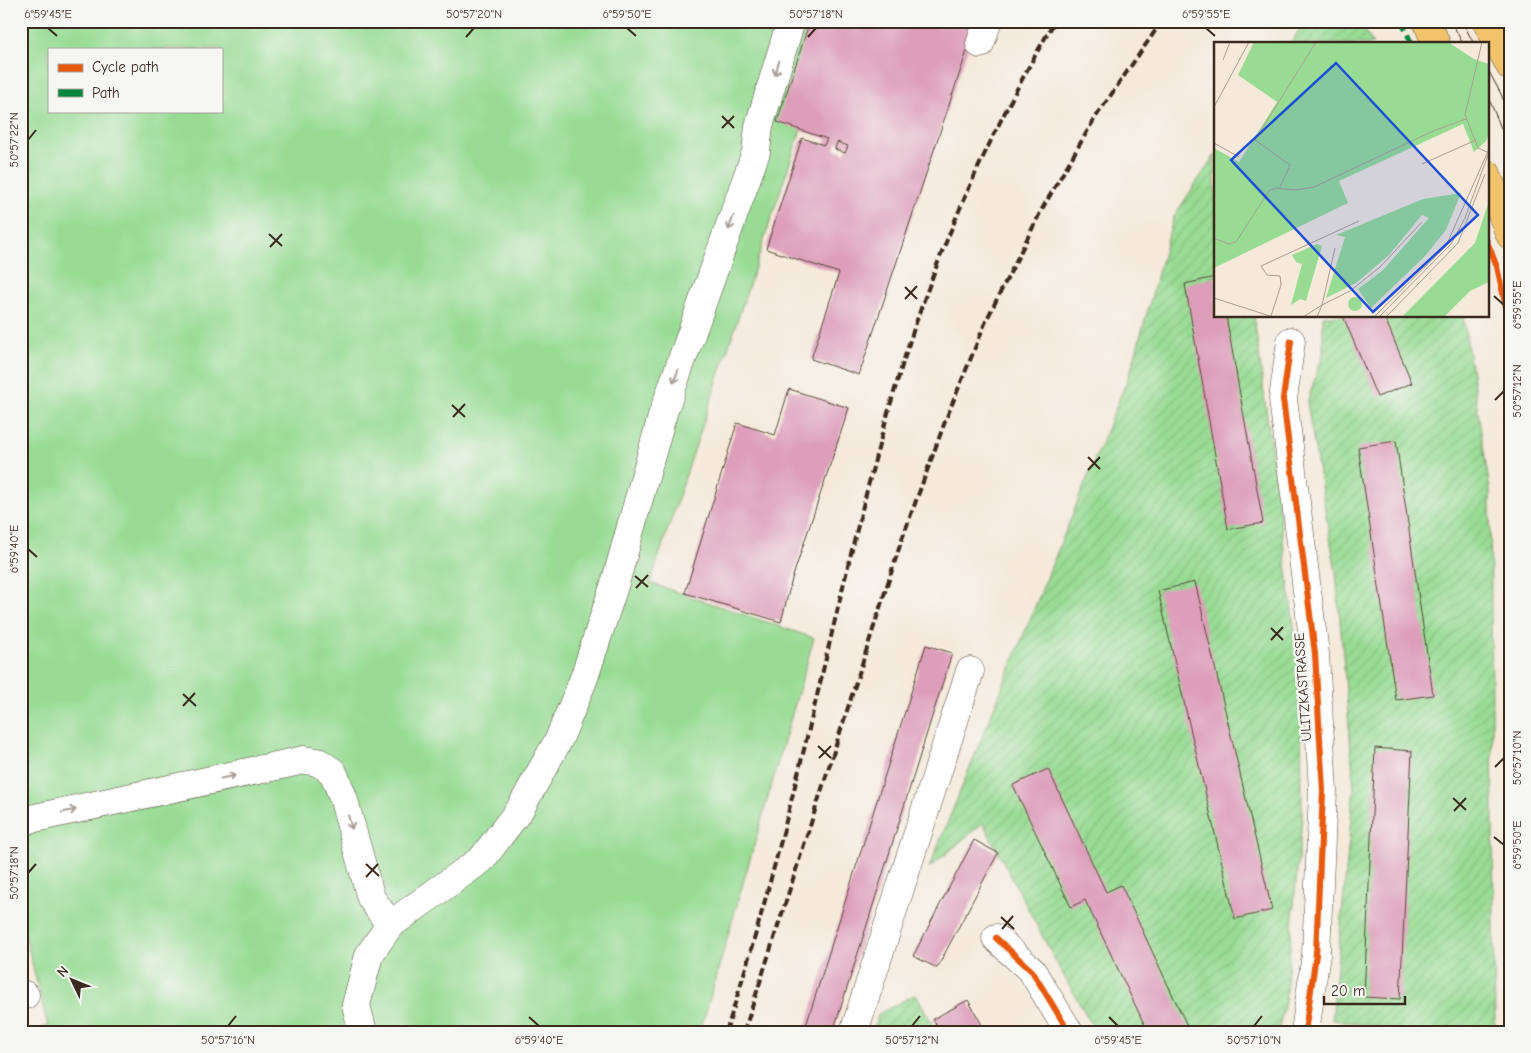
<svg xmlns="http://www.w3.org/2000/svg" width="1531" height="1053" font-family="'Comic Neue',sans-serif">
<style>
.green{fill:#98dc94;stroke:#6a8359;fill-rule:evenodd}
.garden{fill:url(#garden-furrows);stroke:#6a8359}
.building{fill:#dd9eba;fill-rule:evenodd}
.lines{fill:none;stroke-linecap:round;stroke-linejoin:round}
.minor-casing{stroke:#57473a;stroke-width:29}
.major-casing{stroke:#57473a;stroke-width:29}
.minor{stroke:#fff;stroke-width:28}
.major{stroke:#f2c36a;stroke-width:28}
.tram{stroke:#3b2a1e;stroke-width:1}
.rail{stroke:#3b2a1e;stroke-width:4;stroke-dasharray:8 4;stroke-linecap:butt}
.quiet{stroke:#00873e;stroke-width:5;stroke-dasharray:10 5;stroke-linecap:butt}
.cycleway-casing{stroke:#f6f6f2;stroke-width:9}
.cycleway{stroke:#e8590c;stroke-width:6}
.oneway{stroke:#a79f9a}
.ticks{fill:none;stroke:#3b2a1e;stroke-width:2}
.labels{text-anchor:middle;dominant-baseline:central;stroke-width:5;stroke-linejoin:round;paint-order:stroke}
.street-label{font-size:14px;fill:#3b2a1e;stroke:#f6f6f2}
.inset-road{fill:none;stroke:#ab9d8f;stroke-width:1}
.view{fill:#1d4ed8;fill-opacity:0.15;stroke:#1d4ed8;stroke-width:2.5}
.inset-edge{fill:none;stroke:#3b2a1e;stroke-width:2.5}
.neatline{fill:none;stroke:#3b2a1e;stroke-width:2}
.ticks-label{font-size:12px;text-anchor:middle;fill:#3b2a1e}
</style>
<defs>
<pattern id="garden-furrows" width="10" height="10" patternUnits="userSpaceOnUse" patternTransform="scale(1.25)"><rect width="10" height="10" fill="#98dc94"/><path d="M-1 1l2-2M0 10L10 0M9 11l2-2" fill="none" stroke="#84bd7f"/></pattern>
</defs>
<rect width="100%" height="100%" fill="#f6f6f2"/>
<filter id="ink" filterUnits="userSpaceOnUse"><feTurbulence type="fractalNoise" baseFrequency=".02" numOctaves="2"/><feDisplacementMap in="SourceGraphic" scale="10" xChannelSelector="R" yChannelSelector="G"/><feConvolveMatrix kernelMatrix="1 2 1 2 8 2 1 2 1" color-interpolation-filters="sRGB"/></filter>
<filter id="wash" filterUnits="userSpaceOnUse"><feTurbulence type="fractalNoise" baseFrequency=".0096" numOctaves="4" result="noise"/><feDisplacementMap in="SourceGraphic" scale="20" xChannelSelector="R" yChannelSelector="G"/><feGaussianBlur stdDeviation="1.12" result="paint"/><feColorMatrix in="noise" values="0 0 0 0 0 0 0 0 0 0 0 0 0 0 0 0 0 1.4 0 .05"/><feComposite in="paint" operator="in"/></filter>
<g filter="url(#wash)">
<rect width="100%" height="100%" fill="#f5e9da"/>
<path class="green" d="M 21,21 L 837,21 L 650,583 L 814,638 L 700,1032 L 30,1032 L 48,1026 L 21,920 ZM 49,49 L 221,49 L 221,111 L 49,111 Z"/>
<path class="garden" d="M 1305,21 L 1359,21 L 1373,44 L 1290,44 Z
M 1215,155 L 1215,316 L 1254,316 L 1301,680 L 1302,819 L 1285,1002 L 1278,1032 L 1096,1032 L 1057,964 L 983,823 L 929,868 L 1131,370 L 1174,216 Z
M 1323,316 L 1463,316 L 1490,490 L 1495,1032 L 1419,1032 L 1332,1020 L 1354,786 L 1336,573 L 1307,403 L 1323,354 Z
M 916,994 L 937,1032 L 873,1032 L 878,1014 Z"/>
<g id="blocks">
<path class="building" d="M 810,21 L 977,21 L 859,375 L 811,359 L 839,273 L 766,249 L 802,138 L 824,145 L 827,139 L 777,122 ZM 837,142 L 848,146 L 845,153 L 835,149 Z
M 1215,277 L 1215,316 L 1226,316 L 1263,523 L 1228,529 L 1185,284 Z
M 1343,316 L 1384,316 L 1412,383 L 1377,397 Z
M 789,389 L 849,408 L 792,579 L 781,622 L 685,593 L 737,423 L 775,435 Z
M 1396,441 L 1433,695 L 1396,700 L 1358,447 Z
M 1195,582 L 1272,910 L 1235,919 L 1158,591 Z
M 926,645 L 952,653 L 859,950 L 833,1032 L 804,1032 Z
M 1375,748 L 1412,751 L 1400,999 L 1364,997 Z
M 1048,769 L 1106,892 L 1121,885 L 1190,1032 L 1148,1032 L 1085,900 L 1071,907 L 1013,785 Z
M 974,840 L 998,853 L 937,968 L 913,956 Z
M 968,1000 L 986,1032 L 940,1032 L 933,1019 Z"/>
</g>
</g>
<g filter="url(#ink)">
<use href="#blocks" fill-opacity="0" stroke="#57473a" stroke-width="1"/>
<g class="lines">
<defs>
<path id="minor" d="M 980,44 L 988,21
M 1291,341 L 1283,399 L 1315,654 L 1323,791 L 1316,954 L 1305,1032
M 21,821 L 304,760 L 318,762 L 333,772 L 343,797 L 371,898 L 390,925
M 996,938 L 1032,971 L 1069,1032
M 21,996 L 25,995
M 363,1032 L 356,1005 L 369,955 L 390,925 L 482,859 L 520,809 L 559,739 L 584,678 L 616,580 L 663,413 L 756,152 L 759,126 L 791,21
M 854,1032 L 970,671"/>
<path id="major" d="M 1427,21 L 1436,44
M 1486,21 L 1510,66
M 1487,174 L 1510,235"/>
</defs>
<use href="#minor" class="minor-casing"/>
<use href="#major" class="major-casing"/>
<use href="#minor" class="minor"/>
<use href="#major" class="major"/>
<path class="tram" d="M 1451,21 L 1463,44
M 1462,21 L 1474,44
M 1487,68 L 1501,94 L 1510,116
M 1487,94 L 1510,150"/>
<path class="rail" d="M 726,1032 C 757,935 783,836 807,737 C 837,614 864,490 901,369 C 937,251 992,127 1055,21
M 744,1032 L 902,539 L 946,419 L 986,321 L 1042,209 L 1095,118 L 1162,21"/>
<path class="quiet" d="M 1401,21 L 1412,44"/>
<defs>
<path id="cycleway" d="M 1487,241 L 1497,267 L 1510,325
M 1291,341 L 1283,399 L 1315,654 L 1323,791 L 1316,954 L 1305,1032
M 996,938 L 1032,971 L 1069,1032"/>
</defs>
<use href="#cycleway" class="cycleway-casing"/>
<use href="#cycleway" class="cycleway"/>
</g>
<defs><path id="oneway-shaft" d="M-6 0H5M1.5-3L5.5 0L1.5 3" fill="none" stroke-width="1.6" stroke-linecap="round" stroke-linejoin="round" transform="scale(1.25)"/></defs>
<g class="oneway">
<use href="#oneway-shaft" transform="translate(777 68) rotate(107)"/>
<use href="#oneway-shaft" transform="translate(731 223) rotate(110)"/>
<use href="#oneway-shaft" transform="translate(676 376) rotate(110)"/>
<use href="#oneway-shaft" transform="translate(228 777) rotate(-12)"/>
<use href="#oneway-shaft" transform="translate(69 811) rotate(-12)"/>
<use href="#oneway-shaft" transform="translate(350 822) rotate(75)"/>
</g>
</g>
<path class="ticks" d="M 48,28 L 57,36M 627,28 L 636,36M 1206,28 L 1215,36M 466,37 L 474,28M 808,37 L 816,28M 722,116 L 734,128M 722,128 L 734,116M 28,140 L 36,130M 269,234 L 282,246M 270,247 L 282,234M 905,287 L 917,299M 1494,296 L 1504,305M 905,299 L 917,286M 1495,400 L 1504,391M 452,405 L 465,417M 453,417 L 465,404M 1088,457 L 1100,469M 1088,470 L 1100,457M 28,549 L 37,557M 635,576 L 648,587M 636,588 L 648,575M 1271,628 L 1283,640M 1271,640 L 1283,627M 183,694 L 196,706M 183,706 L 195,693M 818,746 L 831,758M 819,758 L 831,746M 1495,767 L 1504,758M 1453,798 L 1466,810M 1454,811 L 1466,798M 1494,837 L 1504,845M 366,864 L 379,876M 28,873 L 36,864M 366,877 L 378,864M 1001,917 L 1014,929M 1002,929 L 1013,916M 529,1017 L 539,1026M 1109,1017 L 1118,1026M 228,1026 L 236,1016M 912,1026 L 920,1016M 1254,1026 L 1262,1016"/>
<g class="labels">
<g class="street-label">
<text transform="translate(1303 687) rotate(-94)">ULITZKASTRASSE</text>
</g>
</g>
<g transform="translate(1214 42)">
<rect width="275" height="275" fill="#f5e9da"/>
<path d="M 40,0 L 234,0 L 260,17 L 275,22 L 275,91 L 272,99 L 260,110 L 249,82 L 125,139 L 134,161 L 0,226 L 0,106 L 25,120 L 63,60 L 24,33 ZM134 262a7 7 0 1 1 14 0a7 7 0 1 1-14 0Z" fill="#98dc94"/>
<path d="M 247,151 L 232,188 L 211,214 L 157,266 L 144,247 L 169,228 L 215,176 L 208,173 L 175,213 L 142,241 L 112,256 L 131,195 L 122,193 L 209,157 ZM 275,159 L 275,240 L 256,249 L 230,275 L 188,275 L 261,201 ZM 103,202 L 108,204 L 92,259 L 86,257 L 77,263 L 88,222 L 82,220 L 78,213 Z" fill="#98dc94"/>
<path class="inset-road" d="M 268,0 L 251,73 L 264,106 L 275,111M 9,18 L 16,0M 0,65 L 35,0M 0,101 L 25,115M 208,122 L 262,98M 66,145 L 76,123 L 41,98 L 102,0M 0,196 L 15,202 L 22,200 L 55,149 L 61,146 L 81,148 L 100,145 L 219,89 L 252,77M 0,256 L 59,275M 57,274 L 67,243 L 66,234 L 53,233 L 47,224 L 145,179M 89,275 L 108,263 L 121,206M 103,275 L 108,263 L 136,249 L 166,225 L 208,180M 160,275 L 232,204 L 275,107M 165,275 L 237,202 L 251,176 L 275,110M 172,275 L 244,201 L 271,132"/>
<path class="view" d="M 122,21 L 264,173 L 159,270 L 17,118 Z"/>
<rect width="275" height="275" class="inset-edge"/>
</g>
<rect width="1531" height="1053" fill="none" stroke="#f6f6f2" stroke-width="55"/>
<rect x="48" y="48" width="175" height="65" fill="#f6f6f2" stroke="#aba49d"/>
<rect x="58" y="64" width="25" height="8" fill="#e8590c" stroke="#aba49d"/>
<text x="92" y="72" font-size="15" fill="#3b2a1e">Cycle path</text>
<rect x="58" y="89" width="25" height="8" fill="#00873e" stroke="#aba49d"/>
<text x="92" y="98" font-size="15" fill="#3b2a1e">Path</text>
<g transform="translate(72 980) rotate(313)" stroke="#f6f6f2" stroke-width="4" paint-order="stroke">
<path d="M0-4L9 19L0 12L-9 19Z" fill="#3b2a1e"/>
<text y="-8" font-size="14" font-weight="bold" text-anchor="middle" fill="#3b2a1e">N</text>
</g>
<path d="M1324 996v8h81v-8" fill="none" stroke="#3b2a1e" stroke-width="2.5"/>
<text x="1331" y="996" font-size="15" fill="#3b2a1e" stroke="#f6f6f2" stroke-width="4" paint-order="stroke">20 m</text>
<rect x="28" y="28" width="1476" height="998" class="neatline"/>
<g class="ticks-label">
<text x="48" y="18">6°59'45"E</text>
<text x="474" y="18">50°57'20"N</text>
<text x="627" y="18">6°59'50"E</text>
<text x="816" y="18">50°57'18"N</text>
<text x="1206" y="18">6°59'55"E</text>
<text transform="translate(14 140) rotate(-90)" y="4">50°57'22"N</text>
<text transform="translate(1517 305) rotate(-90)" y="4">6°59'55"E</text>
<text transform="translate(1517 391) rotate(-90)" y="4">50°57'12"N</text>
<text transform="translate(14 549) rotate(-90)" y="4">6°59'40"E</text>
<text transform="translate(1517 758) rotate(-90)" y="4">50°57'10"N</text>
<text transform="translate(1517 845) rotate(-90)" y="4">6°59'50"E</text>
<text transform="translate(14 873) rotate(-90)" y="4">50°57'18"N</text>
<text x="228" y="1044">50°57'16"N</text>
<text x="539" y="1044">6°59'40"E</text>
<text x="912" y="1044">50°57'12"N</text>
<text x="1118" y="1044">6°59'45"E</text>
<text x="1254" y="1044">50°57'10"N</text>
</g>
</svg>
